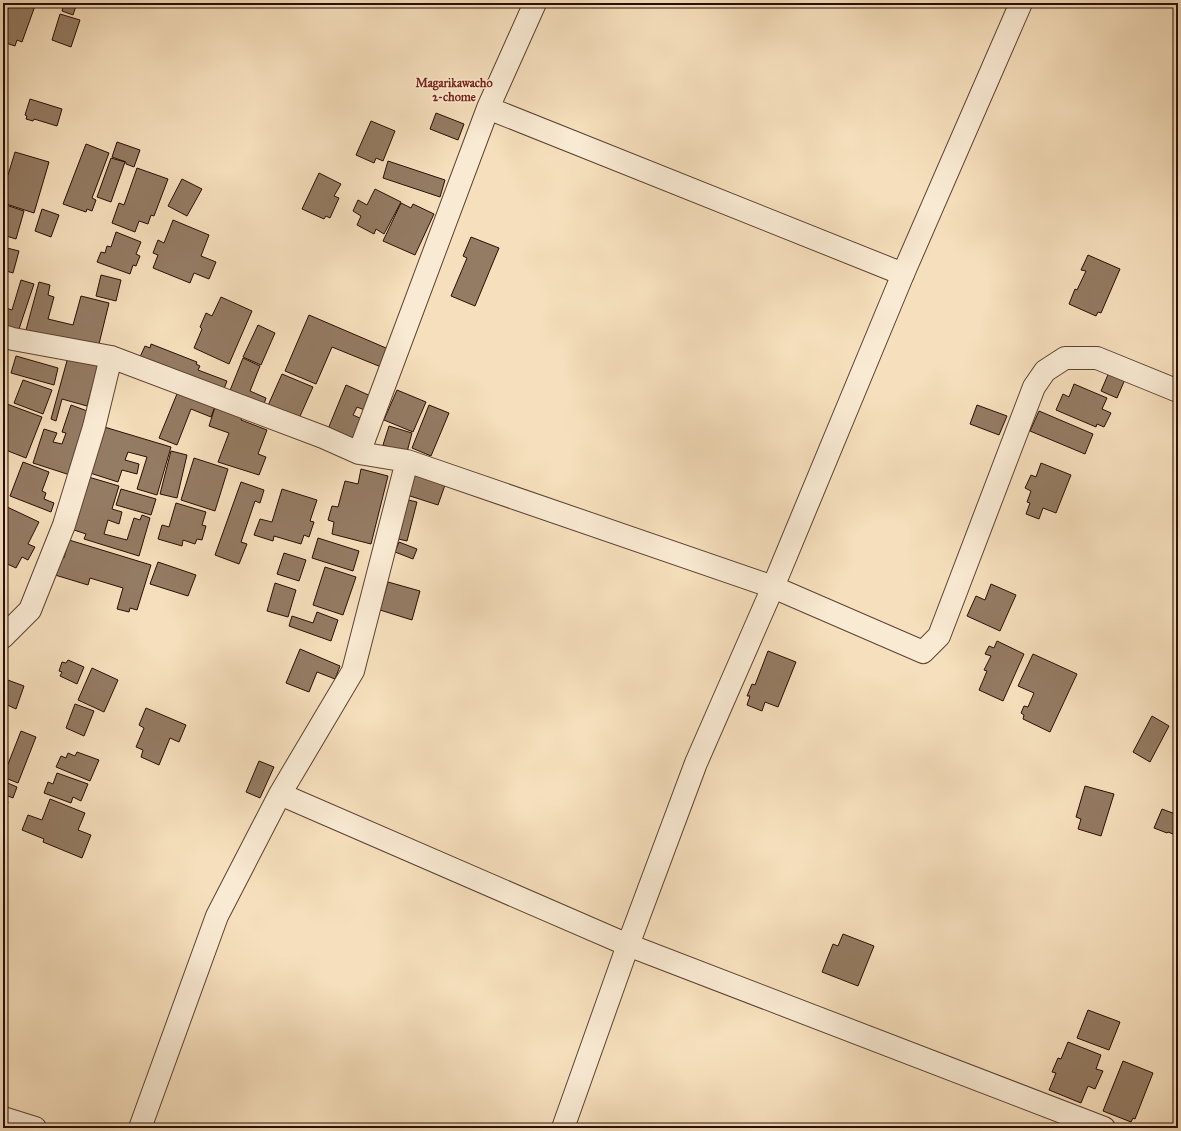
<svg xmlns="http://www.w3.org/2000/svg" width="1181" height="1131" font-family="'IM FELL Great Primer',serif">
<style>
.building{fill:#947b63;stroke:#290e03}
.lines{fill:none;stroke-linecap:round;stroke-linejoin:round}
.minor-casing{stroke:#5c4231;stroke-width:24}
.tertiary-casing{stroke:#5c4231;stroke-width:24}
.minor{stroke:#f9ead3;stroke-width:22}
.tertiary{stroke:#f9ead3;stroke-width:22}
.labels{text-anchor:middle;dominant-baseline:central;stroke-width:3;stroke-linejoin:round;paint-order:stroke}
.neighbourhood-label{font-size:12px;font-weight:bold;fill:#7a1f14;stroke:#f9ead3}
</style>
<rect width="100%" height="100%" fill="#f6dfbc"/>
<filter id="stains"><feTurbulence type="fractalNoise" baseFrequency=".005" numOctaves="4"/><feColorMatrix values="0 0 0 0 .2 0 0 0 0 .09 0 0 0 0 .02 0 0 0 .5 -.17"/></filter>
<radialGradient id="worn" r=".72"><stop offset=".6" stop-color="#630" stop-opacity="0"/><stop offset="1" stop-color="#630" stop-opacity=".3"/></radialGradient>
<path class="building" d="M 10,3 L 36,3 L 22,42 L 17,40 L 15,46 L 3,42 L 3,23 Z
M 64,3 L 77,3 L 73,15 L 62,11 Z
M 60,14 L 80,20 L 71,47 L 52,40 Z
M 30,99 L 62,109 L 57,126 L 34,119 L 33,121 L 26,119 L 27,116 L 25,115 Z
M 436,113 L 464,124 L 458,140 L 430,129 Z
M 371,121 L 395,131 L 383,161 L 376,158 L 374,163 L 356,155 Z
M 117,142 L 140,150 L 134,167 L 126,164 L 126,162 L 112,157 Z
M 86,144 L 109,153 L 92,198 L 96,200 L 92,211 L 87,209 L 86,212 L 63,204 Z
M 15,152 L 49,162 L 34,213 L 3,203 L 5,196 L 3,195 L 3,173 L 8,175 Z
M 111,158 L 125,162 L 111,202 L 97,197 Z
M 388,161 L 445,180 L 440,197 L 383,178 Z
M 137,168 L 168,179 L 154,216 L 151,215 L 148,224 L 139,221 L 135,232 L 112,223 L 119,203 L 124,205 Z
M 319,173 L 341,184 L 334,196 L 339,198 L 330,218 L 326,216 L 324,219 L 302,209 Z
M 182,179 L 202,189 L 187,216 L 168,206 Z
M 375,189 L 401,202 L 384,234 L 376,229 L 374,234 L 357,225 L 361,216 L 353,211 L 358,200 L 367,205 Z
M 401,203 L 411,208 L 413,204 L 434,214 L 415,255 L 383,241 Z
M 3,204 L 24,211 L 16,239 L 3,235 Z
M 42,209 L 59,215 L 51,237 L 35,231 Z
M 173,220 L 209,235 L 201,256 L 216,262 L 209,279 L 194,273 L 190,283 L 153,268 L 158,255 L 153,253 L 158,240 L 164,243 Z
M 116,232 L 141,242 L 136,254 L 140,256 L 136,266 L 133,265 L 130,274 L 97,262 L 101,252 L 105,253 L 107,246 L 111,247 Z
M 471,237 L 499,248 L 475,306 L 451,296 L 467,258 L 463,256 Z
M 3,247 L 19,251 L 13,273 L 3,270 Z
M 1088,255 L 1120,269 L 1101,313 L 1098,312 L 1096,316 L 1069,304 L 1075,289 L 1077,290 L 1086,271 L 1081,270 Z
M 101,275 L 121,280 L 116,301 L 96,296 Z
M 21,280 L 34,284 L 18,332 L 3,327 L 3,307 L 12,310 Z
M 39,282 L 50,285 L 48,295 L 54,297 L 48,319 L 73,325 L 81,296 L 109,303 L 98,348 L 26,330 Z
M 221,297 L 252,311 L 229,364 L 194,348 L 202,329 L 200,327 L 206,313 L 212,316 Z
M 309,315 L 393,351 L 386,369 L 332,347 L 316,384 L 285,371 Z
M 258,325 L 275,333 L 261,365 L 243,357 Z
M 151,344 L 197,362 L 196,364 L 200,366 L 198,370 L 227,381 L 224,389 L 140,357 L 145,346 L 150,348 Z
M 16,356 L 58,368 L 54,385 L 11,373 Z
M 68,357 L 98,366 L 87,406 L 62,399 L 56,421 L 51,419 Z
M 243,358 L 260,366 L 250,391 L 266,398 L 263,407 L 229,393 Z
M 1110,370 L 1126,377 L 1117,398 L 1101,391 Z
M 282,374 L 313,387 L 297,423 L 266,410 Z
M 23,380 L 52,390 L 43,414 L 14,403 Z
M 1074,384 L 1107,398 L 1102,409 L 1111,413 L 1104,427 L 1097,424 L 1096,427 L 1056,410 L 1063,394 L 1069,397 Z
M 346,385 L 373,397 L 367,411 L 357,407 L 353,415 L 362,419 L 351,445 L 326,434 Z
M 179,389 L 216,404 L 211,417 L 191,409 L 177,445 L 159,438 Z
M 397,390 L 426,402 L 413,432 L 384,420 Z
M 7,404 L 42,417 L 26,458 L 3,449 L 3,415 Z
M 71,405 L 90,412 L 70,475 L 33,463 L 44,429 L 57,433 L 53,442 L 62,444 L 66,433 L 62,432 Z
M 429,405 L 449,413 L 431,456 L 412,448 Z
M 977,405 L 1007,416 L 999,435 L 970,424 Z
M 215,407 L 242,417 L 241,420 L 267,430 L 258,454 L 266,457 L 259,475 L 218,462 L 229,433 L 209,426 Z
M 1039,411 L 1093,434 L 1085,454 L 1030,431 Z
M 101,426 L 171,447 L 157,495 L 137,489 L 147,457 L 128,452 L 125,460 L 139,464 L 137,474 L 122,470 L 118,482 L 87,472 Z
M 389,426 L 412,433 L 407,452 L 383,445 Z
M 171,451 L 187,455 L 177,498 L 160,494 Z
M 194,458 L 228,469 L 215,511 L 181,500 Z
M 23,462 L 49,472 L 42,491 L 46,493 L 44,499 L 54,503 L 51,512 L 10,496 Z
M 1041,463 L 1071,475 L 1056,513 L 1043,508 L 1039,519 L 1026,514 L 1030,503 L 1027,502 L 1031,491 L 1025,488 L 1031,475 L 1036,477 Z
M 361,469 L 388,476 L 371,544 L 332,534 L 334,522 L 328,520 L 332,506 L 338,507 L 345,481 L 358,484 Z
M 414,475 L 445,485 L 438,505 L 407,495 Z
M 85,476 L 119,486 L 112,509 L 122,512 L 119,524 L 108,520 L 104,534 L 127,540 L 134,518 L 140,520 L 142,515 L 150,518 L 139,556 L 84,539 L 86,534 L 74,530 L 88,483 Z
M 241,482 L 264,490 L 260,503 L 255,501 L 241,542 L 247,544 L 239,564 L 215,555 Z
M 121,489 L 156,499 L 151,515 L 116,505 Z
M 282,489 L 317,500 L 310,521 L 314,522 L 309,537 L 304,535 L 301,544 L 274,536 L 273,541 L 254,535 L 260,519 L 272,522 Z
M 404,499 L 417,502 L 407,541 L 394,538 Z
M 176,503 L 206,512 L 202,525 L 206,526 L 202,540 L 197,539 L 195,544 L 183,540 L 182,546 L 158,539 L 162,525 L 169,527 Z
M 5,506 L 39,522 L 28,544 L 35,547 L 28,560 L 22,557 L 16,568 L 3,562 L 3,511 Z
M 318,538 L 359,551 L 353,571 L 312,558 Z
M 69,540 L 151,565 L 137,610 L 130,608 L 129,612 L 117,609 L 123,588 L 90,578 L 88,585 L 55,575 L 61,557 L 64,558 Z
M 399,542 L 417,549 L 413,559 L 395,552 Z
M 284,553 L 306,560 L 299,581 L 277,574 Z
M 158,562 L 196,575 L 188,596 L 150,584 Z
M 325,567 L 356,577 L 343,615 L 313,605 Z
M 388,582 L 420,591 L 412,620 L 380,610 Z
M 275,583 L 296,590 L 288,617 L 267,611 Z
M 991,584 L 1016,595 L 1000,631 L 967,616 L 976,596 L 985,600 Z
M 317,612 L 338,620 L 331,641 L 289,626 L 292,616 L 313,623 Z
M 997,641 L 1024,654 L 1003,701 L 979,690 L 987,671 L 984,670 L 991,656 L 985,654 L 989,646 L 994,648 Z
M 300,649 L 340,666 L 335,679 L 317,672 L 309,692 L 286,683 Z
M 768,651 L 796,662 L 778,707 L 765,702 L 762,711 L 747,705 L 750,696 L 747,696 L 752,684 L 755,685 Z
M 1033,654 L 1077,674 L 1050,732 L 1023,719 L 1024,715 L 1021,713 L 1024,706 L 1028,707 L 1034,693 L 1018,686 Z
M 68,660 L 84,667 L 77,684 L 60,676 L 62,672 L 59,671 L 62,662 L 66,663 Z
M 92,668 L 118,680 L 104,712 L 78,700 Z
M 5,679 L 24,686 L 16,709 L 3,703 L 3,684 Z
M 75,704 L 94,711 L 84,736 L 66,728 Z
M 146,708 L 186,725 L 179,742 L 170,738 L 159,765 L 141,757 L 143,750 L 136,747 L 144,728 L 139,725 Z
M 1152,716 L 1169,726 L 1150,762 L 1133,752 Z
M 21,731 L 36,737 L 18,783 L 3,777 Z
M 77,752 L 99,760 L 90,781 L 56,767 L 61,756 L 66,758 L 68,753 L 75,756 Z
M 259,761 L 274,767 L 260,798 L 246,792 Z
M 57,773 L 88,784 L 81,801 L 73,797 L 71,803 L 44,793 L 48,782 L 53,784 Z
M 3,781 L 17,787 L 13,798 L 3,794 Z
M 1085,786 L 1114,794 L 1101,836 L 1078,829 L 1081,819 L 1076,817 Z
M 50,799 L 85,813 L 78,830 L 91,835 L 82,858 L 43,842 L 44,839 L 22,830 L 28,815 L 42,820 Z
M 3,800 L 8,802 L 3,815 Z
M 1162,809 L 1178,815 L 1178,836 L 1168,832 L 1167,833 L 1154,828 Z
M 843,934 L 874,946 L 858,986 L 822,972 L 833,944 L 838,946 Z
M 1088,1010 L 1120,1022 L 1109,1050 L 1077,1038 Z
M 1068,1042 L 1101,1055 L 1096,1069 L 1103,1071 L 1095,1089 L 1088,1086 L 1081,1103 L 1049,1090 L 1056,1073 L 1052,1072 L 1058,1058 L 1061,1059 Z
M 1123,1061 L 1153,1073 L 1135,1119 L 1133,1118 L 1131,1122 L 1103,1111 Z"/>
<g class="lines">
<defs>
<path id="minor" d="M 488,108 L 903,274
M 3,336 L 13,339 L 111,357 L 323,437 L 359,453 L 407,461 L 773,587 L 923,652 L 939,636 L 1034,387 L 1045,371 L 1065,358 L 1097,358 L 1178,391
M 359,453 L 488,108 L 535,3
M 3,637 L 30,610 L 64,525 L 94,427 L 111,357
M 280,794 L 628,945 L 1104,1128
M 140,1128 L 217,916 L 280,794 L 353,671 L 407,461
M 563,1128 L 628,945 L 696,763 L 773,587"/>
<path id="tertiary" d="M 773,587 L 903,274 L 1021,3
M 3,1118 L 35,1128"/>
</defs>
<use href="#minor" class="minor-casing"/>
<use href="#tertiary" class="tertiary-casing"/>
<use href="#minor" class="minor"/>
<use href="#tertiary" class="tertiary"/>
</g>
<g class="labels">
<g class="neighbourhood-label">
<text x="454" y="83">Magarikawacho<tspan x="454" dy="14">2-chome</tspan></text>
</g>
</g>
<rect width="1181" height="1131" fill="none" stroke="#f6dfbc" stroke-width="16"/>
<rect x="4" y="4" width="1173" height="1123" fill="none" stroke="#290e03" stroke-width="2"/>
<rect x="8" y="8" width="1165" height="1115" fill="none" stroke="#290e03"/>
<rect width="100%" height="100%" filter="url(#stains)"/>
<rect width="100%" height="100%" fill="url(#worn)"/>
</svg>
